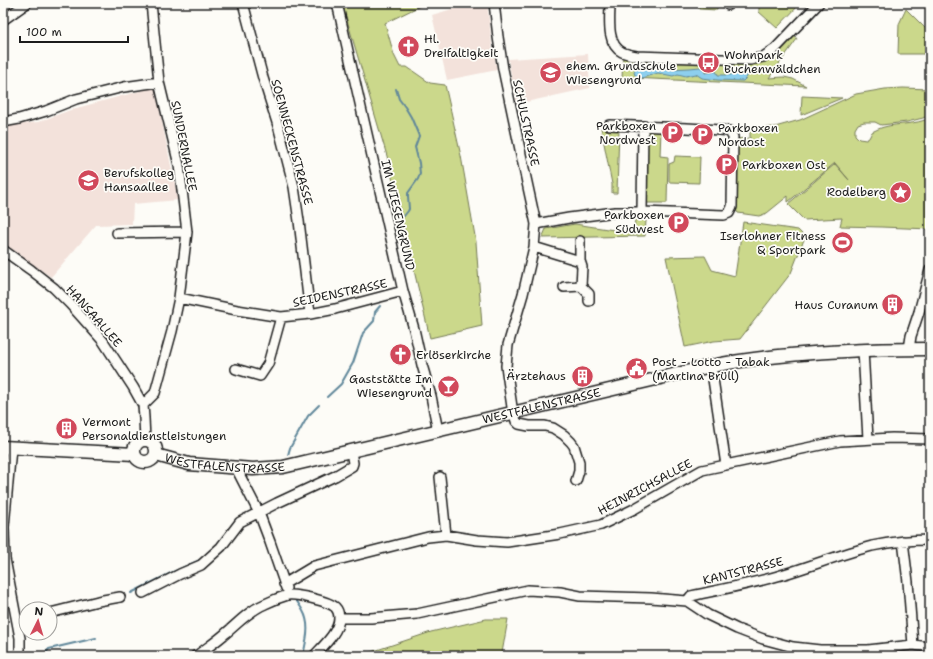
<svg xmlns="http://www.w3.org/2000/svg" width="933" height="659" font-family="'Shantell Sans',sans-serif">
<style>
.built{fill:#f3e2db}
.green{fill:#cbd88b;stroke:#747a54}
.water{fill:#8dcfee;stroke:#60879a}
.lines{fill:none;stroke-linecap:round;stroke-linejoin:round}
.stream{stroke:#60879a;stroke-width:2}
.street-casing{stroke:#1c1c1c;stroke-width:12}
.secondary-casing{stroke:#1c1c1c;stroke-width:15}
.street{stroke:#fdfcf7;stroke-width:9}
.secondary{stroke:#fdfcf7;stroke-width:12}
.labels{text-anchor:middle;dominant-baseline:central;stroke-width:3.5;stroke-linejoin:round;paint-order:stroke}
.poi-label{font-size:12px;fill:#1c1c1c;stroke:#fdfcf7;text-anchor:start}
.street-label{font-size:12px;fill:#1c1c1c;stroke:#fdfcf7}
</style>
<rect width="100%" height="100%" fill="#fdfcf7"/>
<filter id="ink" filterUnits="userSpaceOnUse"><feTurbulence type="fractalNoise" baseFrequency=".025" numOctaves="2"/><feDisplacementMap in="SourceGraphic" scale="8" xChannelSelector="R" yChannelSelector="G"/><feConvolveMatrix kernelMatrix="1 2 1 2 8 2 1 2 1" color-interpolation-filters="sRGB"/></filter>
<g filter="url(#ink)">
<path class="built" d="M 472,3 L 487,3 L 492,45 L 497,70 L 447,80 L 432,15 Z
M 588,54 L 590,88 L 517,104 L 508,59 Z
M 155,87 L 178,200 L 133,204 L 132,224 L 96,225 L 51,277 L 3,244 L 3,126 L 38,122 L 73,109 Z"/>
<path class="green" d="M 342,3 L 421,3 L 422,5 L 385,23 L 394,55 L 400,67 L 407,67 L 430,83 L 445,85 L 461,156 L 476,242 L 482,326 L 430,338 L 387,156 Z
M 699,3 L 717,3 L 717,10 L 699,9 Z
M 759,3 L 801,3 L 777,28 L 759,12 Z
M 906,9 L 930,33 L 930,54 L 898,54 L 899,24 Z
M 793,34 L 797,39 L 769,78 L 784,77 L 793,79 L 806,86 L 630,78 L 622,79 L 623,55 L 746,57 L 767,55 Z
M 903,88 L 930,89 L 930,115 L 923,118 L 907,122 L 881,125 L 875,122 L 864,122 L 858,124 L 855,129 L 855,135 L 859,139 L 866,140 L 869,138 L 872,132 C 876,130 880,128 884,127 C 899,123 915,125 930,118 L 930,229 L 881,227 L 840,226 L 842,218 L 804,220 L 788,204 L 835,164 L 849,180 L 835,163 L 788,202 L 788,196 L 767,213 L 759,216 L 738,213 L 735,209 L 736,139 L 750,138 L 750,128 L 775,127 L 800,120 L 856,94 L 885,89 Z
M 802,96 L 842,98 L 801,115 Z
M 601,128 L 619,128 L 617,193 L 612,193 L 612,184 Z
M 644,129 L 661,130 L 660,156 L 668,157 L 667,203 L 641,203 Z
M 675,156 L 700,157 L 699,183 L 669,182 L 669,164 L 674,162 Z
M 635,219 L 646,220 L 645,236 L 542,238 L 546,229 L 575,224 L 614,230 L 634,230 Z
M 743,222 L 798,230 L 805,237 L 791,273 L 740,339 L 714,341 L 685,347 L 666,257 L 705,256 L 712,270 L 735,276 Z
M 486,619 L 508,619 L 502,653 L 522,656 L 359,656 L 431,632 Z"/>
<path class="water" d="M 639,67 L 652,70 L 656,68 L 670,69 L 690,68 L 700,67 L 704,69 L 705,73 L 716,71 L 718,75 L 731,75 L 735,70 C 741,69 743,69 748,72 L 747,77 L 743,81 L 718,80 L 702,78 L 696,74 L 686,76 L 678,74 L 673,76 L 658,73 L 642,78 L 639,78 L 635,75 L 634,72 L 636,68 Z"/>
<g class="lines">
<path class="stream" d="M 396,89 L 399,99 L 405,107 L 411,117 L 419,136 L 415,147 L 419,163 L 420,174 L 418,179 L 408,193 L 408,196 L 409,209 L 408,211 L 404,216 L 397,219
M 327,397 L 341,384 L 353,363 L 363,333 L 374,321 L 375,312 L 380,306
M 288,455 L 290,448 L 308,416 L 319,405
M 131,593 L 173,572 L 200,560
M 296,600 C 298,603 301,607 303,611 C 311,625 306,641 303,656
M 43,656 L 49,649 L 96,638"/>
<defs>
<path id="street" d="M 243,3 L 263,78 L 279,129 L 294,187 L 299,221 L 310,314
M 337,3 L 403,291 L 414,329 L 422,365 L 431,396 L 438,431
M 494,3 L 498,37 L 503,69 L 526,178 L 536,224 L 534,247 L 523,294 L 508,345 L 506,366 L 512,407 L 516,421 L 519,424 L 529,426 L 545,426 L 553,428 L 564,435 L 571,442 L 574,446 L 579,462 L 579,471 L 576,481
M 610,3 C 610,18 606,44 622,52 C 626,54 632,55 637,56 L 750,60 L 763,57 L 775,49 L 819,3
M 728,5 L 728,3
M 3,20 L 27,3
M 3,122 L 19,119 L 46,111 L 76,99 L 124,87 L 159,82
M 642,212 L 643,126
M 536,224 L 569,218 L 615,212 L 642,212 L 724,215 L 729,213 L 732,207 L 733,137 L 729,131 L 720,130 L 687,128 L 609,125
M 117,233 L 187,232
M 580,241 L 580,261
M 534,247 L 580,261 L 582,267 L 581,286 L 564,287
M 3,250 L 31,270 L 54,288 L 70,304 L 103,341 L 133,387 L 143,405 L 144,418 L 145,440
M 581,286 L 589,294 L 589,301
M 179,298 L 237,310 L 281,317 L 310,314 L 335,309 L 403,291
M 909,349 L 911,336 L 919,312 L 930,270
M 863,350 L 868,439
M 711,366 L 726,465
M 236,369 L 260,376 L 268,364 L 281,317
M 143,405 L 155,393 L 172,331 L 179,298 L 187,232 L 179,165 L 159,82 L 151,3
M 11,448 L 4,527 L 5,559 L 20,638 L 20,649 L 19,656
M 236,468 L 259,513 L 270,542 L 286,588
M 440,477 L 446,535
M 903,541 L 908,582 L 913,645
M 284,584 L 314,566 L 428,537 L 446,535 L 477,540 L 507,542 L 560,534 L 601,525 L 634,509 L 702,470 L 840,441 L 892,438 L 930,439
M 143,593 L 180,574 L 201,565 L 221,547 L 240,522 L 277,503 L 335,476 L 352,466 L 353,463 L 351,452
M 687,601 L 691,596 C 722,589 752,584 781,575 C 812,566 841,554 872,546 C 891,542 911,540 930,540
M 50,613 L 98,601 L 120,597
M 339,618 L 371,618 L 417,614 L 528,590 L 560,592 L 580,596 L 651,598 L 687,601 L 708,615 L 737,629 L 763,639 L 793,647 L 820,650 L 868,650 L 913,645 L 930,647
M 195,656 L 199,654 C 208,647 217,641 226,633 C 238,623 250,610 265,604 C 271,601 281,597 288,595 C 297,594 328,601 335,607 C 338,610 339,614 339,618 C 339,632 323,646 314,656"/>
<g id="secondary">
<circle cx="145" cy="451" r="11"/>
<path d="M 3,447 L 134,454"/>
<path id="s1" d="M 156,455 L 189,464 L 253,469 L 283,467 L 711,366 C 783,352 857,349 930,349"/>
</g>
</defs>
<use href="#street" class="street-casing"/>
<use href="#secondary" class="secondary-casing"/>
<use href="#street" class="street"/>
<use href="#secondary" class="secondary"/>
</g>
</g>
<defs>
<symbol id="church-disc" viewBox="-11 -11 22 22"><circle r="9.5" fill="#d1495b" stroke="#fdfcf7"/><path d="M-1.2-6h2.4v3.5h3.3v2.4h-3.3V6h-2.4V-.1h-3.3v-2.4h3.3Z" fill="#fff"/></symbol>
<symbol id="bus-disc" viewBox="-11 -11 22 22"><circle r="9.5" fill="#d1495b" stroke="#fdfcf7"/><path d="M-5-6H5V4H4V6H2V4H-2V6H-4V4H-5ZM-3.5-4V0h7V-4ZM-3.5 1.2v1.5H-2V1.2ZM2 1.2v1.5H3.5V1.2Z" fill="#fff"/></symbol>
<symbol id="school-disc" viewBox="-11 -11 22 22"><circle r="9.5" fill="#d1495b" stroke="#fdfcf7"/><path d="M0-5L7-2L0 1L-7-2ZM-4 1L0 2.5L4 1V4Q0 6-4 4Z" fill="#fff"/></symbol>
<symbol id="parking-disc" viewBox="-11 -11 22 22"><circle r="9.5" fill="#d1495b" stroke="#fdfcf7"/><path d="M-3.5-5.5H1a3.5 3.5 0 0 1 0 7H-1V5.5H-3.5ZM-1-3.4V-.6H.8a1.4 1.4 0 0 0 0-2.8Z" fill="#fff"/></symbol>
<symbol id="sight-disc" viewBox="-11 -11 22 22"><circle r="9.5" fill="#d1495b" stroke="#fdfcf7"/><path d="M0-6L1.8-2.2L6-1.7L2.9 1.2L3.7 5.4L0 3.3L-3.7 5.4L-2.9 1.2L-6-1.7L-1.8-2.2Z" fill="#fff"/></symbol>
<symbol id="stadium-disc" viewBox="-11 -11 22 22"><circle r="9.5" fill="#d1495b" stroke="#fdfcf7"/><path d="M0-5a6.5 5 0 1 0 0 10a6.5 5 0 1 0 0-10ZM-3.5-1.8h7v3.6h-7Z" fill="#fff"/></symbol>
<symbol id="building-disc" viewBox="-11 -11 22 22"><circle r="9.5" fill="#d1495b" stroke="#fdfcf7"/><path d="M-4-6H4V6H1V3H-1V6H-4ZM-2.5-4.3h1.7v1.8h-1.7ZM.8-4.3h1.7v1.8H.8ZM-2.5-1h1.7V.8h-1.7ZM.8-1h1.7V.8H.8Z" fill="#fff"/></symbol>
<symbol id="civic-disc" viewBox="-11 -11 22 22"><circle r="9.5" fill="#d1495b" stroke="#fdfcf7"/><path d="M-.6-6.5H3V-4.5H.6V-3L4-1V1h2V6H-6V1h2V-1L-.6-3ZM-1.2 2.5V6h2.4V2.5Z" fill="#fff"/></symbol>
<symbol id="bar-disc" viewBox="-11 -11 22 22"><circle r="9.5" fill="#d1495b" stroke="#fdfcf7"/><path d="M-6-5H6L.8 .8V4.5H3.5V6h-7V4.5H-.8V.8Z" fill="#fff"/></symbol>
</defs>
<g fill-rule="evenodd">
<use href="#church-disc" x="396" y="34" width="25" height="25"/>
<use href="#bus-disc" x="696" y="50" width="25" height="25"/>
<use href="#school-disc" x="538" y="60" width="25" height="25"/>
<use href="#parking-disc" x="660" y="120" width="25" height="25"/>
<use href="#parking-disc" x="690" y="122" width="25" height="25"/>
<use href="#parking-disc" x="714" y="152" width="25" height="25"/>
<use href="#school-disc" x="76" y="168" width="25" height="25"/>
<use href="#sight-disc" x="888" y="180" width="25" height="25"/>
<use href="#parking-disc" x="666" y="210" width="25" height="25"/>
<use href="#stadium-disc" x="830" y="230" width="25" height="25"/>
<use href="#building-disc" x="880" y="292" width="25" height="25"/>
<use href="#church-disc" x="388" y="342" width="25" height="25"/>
<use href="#civic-disc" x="624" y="356" width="25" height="25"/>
<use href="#building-disc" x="570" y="364" width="25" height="25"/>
<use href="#bar-disc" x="436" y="374" width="25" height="25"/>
<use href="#building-disc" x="54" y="416" width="25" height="25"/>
</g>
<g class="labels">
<g class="poi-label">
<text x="424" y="39">Hl.<tspan x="424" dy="14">Dreifaltigkeit</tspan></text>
<text x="724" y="55">Wohnpark<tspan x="724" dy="14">Buchenwäldchen</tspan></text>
<text x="566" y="66">ehem. Grundschule<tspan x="566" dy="14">Wiesengrund</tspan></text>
<text x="656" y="126" text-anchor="end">Parkboxen<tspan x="656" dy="14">Nordwest</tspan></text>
<text x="718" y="128">Parkboxen<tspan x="718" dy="14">Nordost</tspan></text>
<text x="742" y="165">Parkboxen Ost</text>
<text x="104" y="173">Berufskolleg<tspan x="104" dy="14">Hansaallee</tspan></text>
<text x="886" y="192" text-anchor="end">Rodelberg</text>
<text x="664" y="215" text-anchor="end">Parkboxen<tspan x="664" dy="14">Südwest</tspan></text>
<text x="826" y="236" text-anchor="end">Iserlohner Fitness<tspan x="826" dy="14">&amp; Sportpark</tspan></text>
<text x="878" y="305" text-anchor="end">Haus Curanum</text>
<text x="416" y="355">Erlöserkirche</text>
<text x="652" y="362">Post - Lotto - Tabak<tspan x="652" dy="14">(Martina Brüll)</tspan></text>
<text x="566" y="376" text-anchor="end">Ärztehaus</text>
<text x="432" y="379" text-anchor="end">Gaststätte Im<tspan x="432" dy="14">Wiesengrund</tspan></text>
<text x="82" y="422">Vermont<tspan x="82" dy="14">Personaldienstleistungen</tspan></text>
</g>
<g class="street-label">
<text transform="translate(526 123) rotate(78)">SCHULSTRASSE</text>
<text transform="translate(292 142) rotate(75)">SOENNECKENSTRASSE</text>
<text transform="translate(184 146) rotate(79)">SUNDERNALLEE</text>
<text transform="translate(398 215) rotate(77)">IM WIESENGRUND</text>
<text transform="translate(340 293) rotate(-12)">SEIDENSTRASSE</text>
<text transform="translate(94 316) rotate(49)">HANSAALLEE</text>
<text stroke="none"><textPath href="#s1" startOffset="394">WESTFALENSTRASSE</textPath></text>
<text stroke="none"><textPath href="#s1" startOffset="70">WESTFALENSTRASSE</textPath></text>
<text transform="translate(645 487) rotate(-28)">HEINRICHSALLEE</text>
<text transform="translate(743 571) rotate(-14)">KANTSTRASSE</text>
</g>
</g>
<rect width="933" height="659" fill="none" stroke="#fdfcf7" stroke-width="16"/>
<rect x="8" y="8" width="917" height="643" fill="none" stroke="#1c1c1c" stroke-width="1.5" filter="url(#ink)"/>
<g transform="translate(38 621) rotate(5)"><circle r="19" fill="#fdfcf7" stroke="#a3a29f"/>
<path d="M0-3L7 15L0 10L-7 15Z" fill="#d1495b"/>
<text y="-6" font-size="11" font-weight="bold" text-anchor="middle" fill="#1c1c1c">N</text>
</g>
<path d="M20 36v6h108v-6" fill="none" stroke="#1c1c1c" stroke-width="2"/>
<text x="26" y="36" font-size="12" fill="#1c1c1c" stroke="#fdfcf7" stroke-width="3" paint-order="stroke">100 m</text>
</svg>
